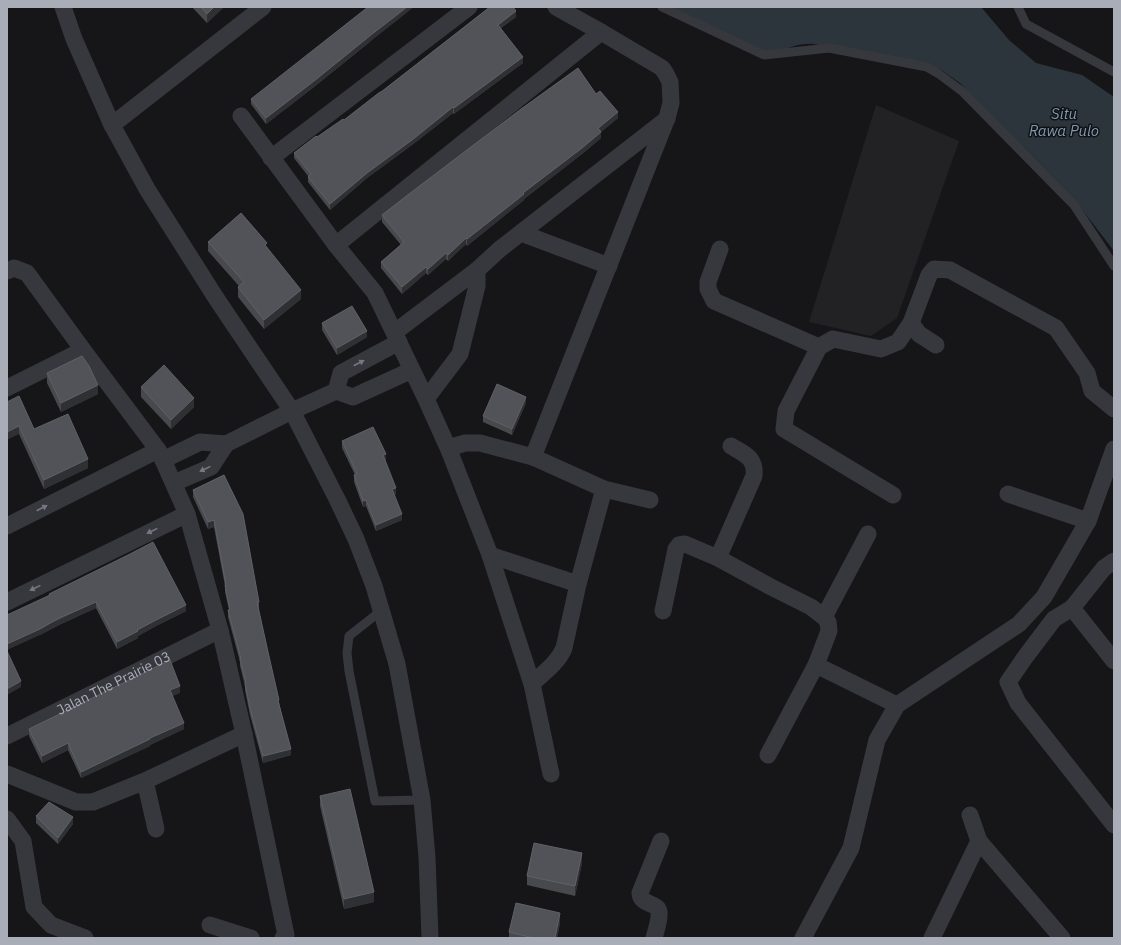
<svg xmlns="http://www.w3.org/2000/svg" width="1121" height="945" font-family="'IBM Plex Sans',sans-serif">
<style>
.built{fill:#222225}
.water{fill:#2c353c}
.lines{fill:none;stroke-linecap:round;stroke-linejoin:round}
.service{stroke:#37383d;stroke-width:9}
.minor{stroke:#37383d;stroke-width:17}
.wall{fill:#47494d}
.shaded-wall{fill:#2f3033}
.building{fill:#525359;stroke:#5f6168}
.oneway{fill:#757881}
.labels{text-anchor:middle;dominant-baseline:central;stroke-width:3;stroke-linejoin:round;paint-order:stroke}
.street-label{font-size:14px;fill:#a8adb8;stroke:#111113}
.water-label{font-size:15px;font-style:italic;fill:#7f9bb3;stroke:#111113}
</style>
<rect width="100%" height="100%" fill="#161618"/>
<path class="built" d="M 876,105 L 959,141 L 897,318 L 871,336 L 809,322 Z"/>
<path class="water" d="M 671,7 L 981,7 L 1009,40 L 1036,63 L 1082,75 L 1114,97 L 1114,251 L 1081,208 L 960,83 L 940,69 L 902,59 L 814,44 C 797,43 792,48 777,51 C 773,52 768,52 764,52 Z"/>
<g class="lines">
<path class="service" d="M 662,7 L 764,55 L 829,48 L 927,67 L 939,74 L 963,92 L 1074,205 L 1114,266
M 1018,7 L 1026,24 L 1114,72
M 382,610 L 349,636 L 347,653 L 349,671 L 375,801 L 422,800"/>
<g class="minor">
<path d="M 63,7 L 74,39 L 112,125 L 263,7"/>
<path d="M 241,116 L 336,245 L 375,293 L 426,399 L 449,450 L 490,555 L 532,684 L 551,774"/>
<path d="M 112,125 L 147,189 L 216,298 L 292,411 L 337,499 L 356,539 L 374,586 L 397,664 L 422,800 L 427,857 L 430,938"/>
<path d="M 271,158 L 469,7"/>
<path d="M 521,233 L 609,266"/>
<path d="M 336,245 L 601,32"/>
<path d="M 720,249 L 708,282 L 708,289 L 714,301 L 819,347"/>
<path d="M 7,271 L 14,268 L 27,273 L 83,350 L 158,450 L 163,460 L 187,514 L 220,630 L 244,734 L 286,935 L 283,938"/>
<path d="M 911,323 L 919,334 L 936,345"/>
<path d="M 395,332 L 477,270 L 500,249 L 667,119"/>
<path d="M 7,388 L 83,350"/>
<path d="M 336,391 L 341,373 L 399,342"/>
<path d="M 426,399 L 460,354 L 477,286 L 477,270"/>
<path d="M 449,450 L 455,446 L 465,443 L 480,443 L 533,457 L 604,489 L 650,500"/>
<path d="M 533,457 L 667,118 L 671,103 L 670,82 L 666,74 L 662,68 L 601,32 L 556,7"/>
<path d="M 163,460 L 200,442 L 226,444"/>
<path d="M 174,483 L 211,467 L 226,444 L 292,411 L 336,391 L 353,397 L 412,370"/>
<path d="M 1008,494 L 1088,521"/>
<path d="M 893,495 L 784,429 L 786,411 L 819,347 L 833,339 L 881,349 L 898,342 L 911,323 L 929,275 L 934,269 L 950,270 L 1056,328 L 1087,373 L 1092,391 L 1114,409"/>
<path d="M 7,526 L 158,450"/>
<path d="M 490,555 L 578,584"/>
<path d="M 718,558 L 754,476 C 756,457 744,454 731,446"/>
<path d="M 1114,561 L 1104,568 L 1072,608 L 1054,619 L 1026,656 L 1008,682 L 1018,703 L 1114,825"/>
<path d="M 7,602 L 187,514"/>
<path d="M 1072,608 L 1114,661"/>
<path d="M 663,611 L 676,549 L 679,545 L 685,544 L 718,558 L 771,587 L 811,607 L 824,617 L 828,622 L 829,631 L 816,665 L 897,705"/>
<path d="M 824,617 L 868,534"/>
<path d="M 532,684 C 543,673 558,663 564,648 L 578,584 L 604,489"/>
<path id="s1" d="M 7,736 L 220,630"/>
<path d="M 768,755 L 816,665"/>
<path d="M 7,774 L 76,802 L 93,802 L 145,781 L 244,734"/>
<path d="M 145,781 L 156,829"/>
<path d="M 970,815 L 979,841 L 1062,938"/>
<path d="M 7,819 L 23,841 L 34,907 L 51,925 L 85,938"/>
<path d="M 210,925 L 251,938"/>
<path d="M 654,938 C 656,930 660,920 659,912 C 658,902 641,906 640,893 L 661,841"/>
<path d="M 803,938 L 851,848 L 877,740 L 897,705 L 1019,624 L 1044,597 L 1088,521 L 1114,449"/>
<path d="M 932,938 L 979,841"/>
</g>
</g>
<path class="wall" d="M 192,7 L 224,7 L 207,23 Z
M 488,7 L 513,7 L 516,17 L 501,28 L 523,63 L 454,114 L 453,113 L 412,145 L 367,178 L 330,210 L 308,182 L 308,176 L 294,158 L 294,153 L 344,120 L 381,92 L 488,8 Z
M 371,41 L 314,87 L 266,124 L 251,104 L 251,99 Z
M 596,94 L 618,118 L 601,132 L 601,138 L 582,154 L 524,199 L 524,200 L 509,212 L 467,246 L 466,244 L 448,261 L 446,259 L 428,275 L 426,273 L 402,294 L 381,268 L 381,262 L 401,245 L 382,222 L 382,215 L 409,194 Z
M 208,242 L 267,247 L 301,299 L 264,329 L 238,297 L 238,287 L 239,286 L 208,251 Z
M 322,323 L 367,337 L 337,355 L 322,330 Z
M 47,373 L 98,394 L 61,412 L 47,383 Z
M 141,387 L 194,407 L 171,429 L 141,397 Z
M 7,402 L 34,429 L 88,468 L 44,489 L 19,434 Z
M 526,403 L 512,435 L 483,422 L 483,416 Z
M 342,441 L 386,460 L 385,460 L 396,494 L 394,495 L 402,520 L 376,531 L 366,506 L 363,507 L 354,482 L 354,475 L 355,475 L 342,448 Z
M 224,475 L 259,602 L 259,609 L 258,609 L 291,755 L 263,763 L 250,715 L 245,690 L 245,686 L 240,666 L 240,662 L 228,617 L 228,610 L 229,610 L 225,592 L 225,586 L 214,527 L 208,529 L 193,497 L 193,490 Z
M 49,594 L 186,611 L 158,625 L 138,636 L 138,638 L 117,649 L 96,608 L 59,625 L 40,635 Z
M 180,693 L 172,696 L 184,729 L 150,745 L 150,746 L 81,778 L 68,750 L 42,763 L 29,736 L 29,729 Z
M 320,796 L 374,902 L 344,909 L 320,806 Z
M 36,816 L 73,824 L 58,844 L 36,823 Z
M 582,863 L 575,896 L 527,885 L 527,876 Z
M 560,923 L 557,938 L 509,938 L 509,932 Z"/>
<path class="shaded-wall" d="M 214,7 L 224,7 L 207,23 L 207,14 Z
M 407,7 L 414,7 L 371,41 L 314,87 L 266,124 L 266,118 Z
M 516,11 L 516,17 L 498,30 L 498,25 Z
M 523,57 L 523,63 L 454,114 L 454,108 Z
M 453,107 L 453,113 L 412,145 L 367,178 L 330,210 L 330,204 L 367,173 Z
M 618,112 L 618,118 L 601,132 L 601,138 L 582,154 L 524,199 L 524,200 L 509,212 L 467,246 L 467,239 L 523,193 Z
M 466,238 L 466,244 L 448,261 L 448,255 Z
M 446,253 L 446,259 L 428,275 L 428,269 Z
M 426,267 L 426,273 L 402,294 L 402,287 Z
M 301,290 L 301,299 L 264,329 L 264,320 Z
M 367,331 L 367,337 L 337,355 L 337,348 Z
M 98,385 L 98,394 L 61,412 L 61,403 Z
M 526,397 L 526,403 L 512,435 L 512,429 Z
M 194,398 L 194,407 L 171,429 L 171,420 Z
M 19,426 L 19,434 L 7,440 L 7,432 Z
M 386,454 L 386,460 L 383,461 L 383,455 Z
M 88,459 L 88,468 L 44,489 L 44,480 Z
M 396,488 L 396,494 L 392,496 L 392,489 Z
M 366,500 L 366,506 L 363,507 L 363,501 Z
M 402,514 L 402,520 L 376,531 L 376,525 Z
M 214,520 L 214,527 L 208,529 L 208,522 Z
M 96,602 L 96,608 L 59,625 L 40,635 L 7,650 L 7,644 Z
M 186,605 L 186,611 L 158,625 L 138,636 L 138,638 L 117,649 L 117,642 L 158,619 Z
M 21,681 L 21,687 L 7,695 L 7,689 Z
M 180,686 L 180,693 L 170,697 L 170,690 Z
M 184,723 L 184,729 L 150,745 L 150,746 L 81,778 L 81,772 L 150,738 Z
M 68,743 L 68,750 L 42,763 L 42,756 Z
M 291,749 L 291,755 L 263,763 L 263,756 Z
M 73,817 L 73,824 L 58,844 L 58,838 Z
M 582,853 L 582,863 L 575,896 L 575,886 Z
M 374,892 L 374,902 L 344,909 L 344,899 Z
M 560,913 L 560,923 L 557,938 L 555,938 Z"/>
<path class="building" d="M 201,7 L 214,7 L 207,14 Z
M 368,7 L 407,7 L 371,35 L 314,81 L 266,118 L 251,99 Z
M 490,7 L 513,7 L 516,11 L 498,25 L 523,57 L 454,108 L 453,107 L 412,140 L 367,173 L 330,204 L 308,177 L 311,174 L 294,153 L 316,136 L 317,137 L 343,119 L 344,120 L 380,92 L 381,92 Z
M 578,68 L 596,94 L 600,91 L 618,112 L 598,128 L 601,132 L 582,148 L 523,193 L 524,194 L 509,206 L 467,239 L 466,238 L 448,255 L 446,253 L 428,269 L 426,267 L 402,287 L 381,262 L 404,242 L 382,215 L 409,194 L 521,109 Z
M 241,213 L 267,243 L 265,245 L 301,290 L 264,320 L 238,287 L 244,282 L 208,242 Z
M 352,306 L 367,331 L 337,348 L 322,323 Z
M 82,356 L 89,366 L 98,385 L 61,403 L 47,373 Z
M 164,365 L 194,398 L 171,420 L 141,387 Z
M 497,384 L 526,397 L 512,429 L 483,416 Z
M 19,396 L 34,429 L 68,414 L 88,459 L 44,480 L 19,426 L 7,432 L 7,402 Z
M 373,427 L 386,454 L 383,455 L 396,488 L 392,489 L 402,514 L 376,525 L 366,500 L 363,501 L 354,475 L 357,474 L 342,441 Z
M 224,475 L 243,514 L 259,602 L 257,602 L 268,652 L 279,700 L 278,701 L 291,749 L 263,756 L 250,708 L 245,684 L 246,683 L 240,659 L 241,659 L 228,610 L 230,610 L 225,585 L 226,585 L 214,520 L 208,522 L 193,490 Z
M 153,542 L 186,605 L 158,619 L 137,630 L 138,631 L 117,642 L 96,602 L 59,618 L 40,629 L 7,644 L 7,615 L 50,595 L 49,594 L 130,554 Z
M 7,651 L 21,681 L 7,689 Z
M 170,660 L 180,686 L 170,690 L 184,723 L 150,738 L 150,739 L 81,772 L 68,743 L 42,756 L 29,729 Z
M 350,789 L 374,892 L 344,899 L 320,796 Z
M 49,802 L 73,817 L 58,838 L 36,816 Z
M 534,843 L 582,853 L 575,886 L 527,876 Z
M 516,903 L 560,913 L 555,938 L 534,938 L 509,932 Z"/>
<defs><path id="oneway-solid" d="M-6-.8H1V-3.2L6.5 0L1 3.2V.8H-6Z"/></defs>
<g class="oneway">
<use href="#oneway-solid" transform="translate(359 363) rotate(-28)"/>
<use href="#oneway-solid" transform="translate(205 469) rotate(154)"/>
<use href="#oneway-solid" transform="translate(42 508) rotate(-27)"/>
<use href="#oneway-solid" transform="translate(152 531) rotate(154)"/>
<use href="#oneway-solid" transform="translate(35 588) rotate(154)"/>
</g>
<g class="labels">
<g class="street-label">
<text stroke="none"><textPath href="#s1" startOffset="119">Jalan The Prairie 03</textPath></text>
</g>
<g class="water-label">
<text x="1064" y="113">Situ<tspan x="1064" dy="17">Rawa Pulo</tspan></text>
</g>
</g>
<rect width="1121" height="945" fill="none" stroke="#a8adb8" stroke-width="16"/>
</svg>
